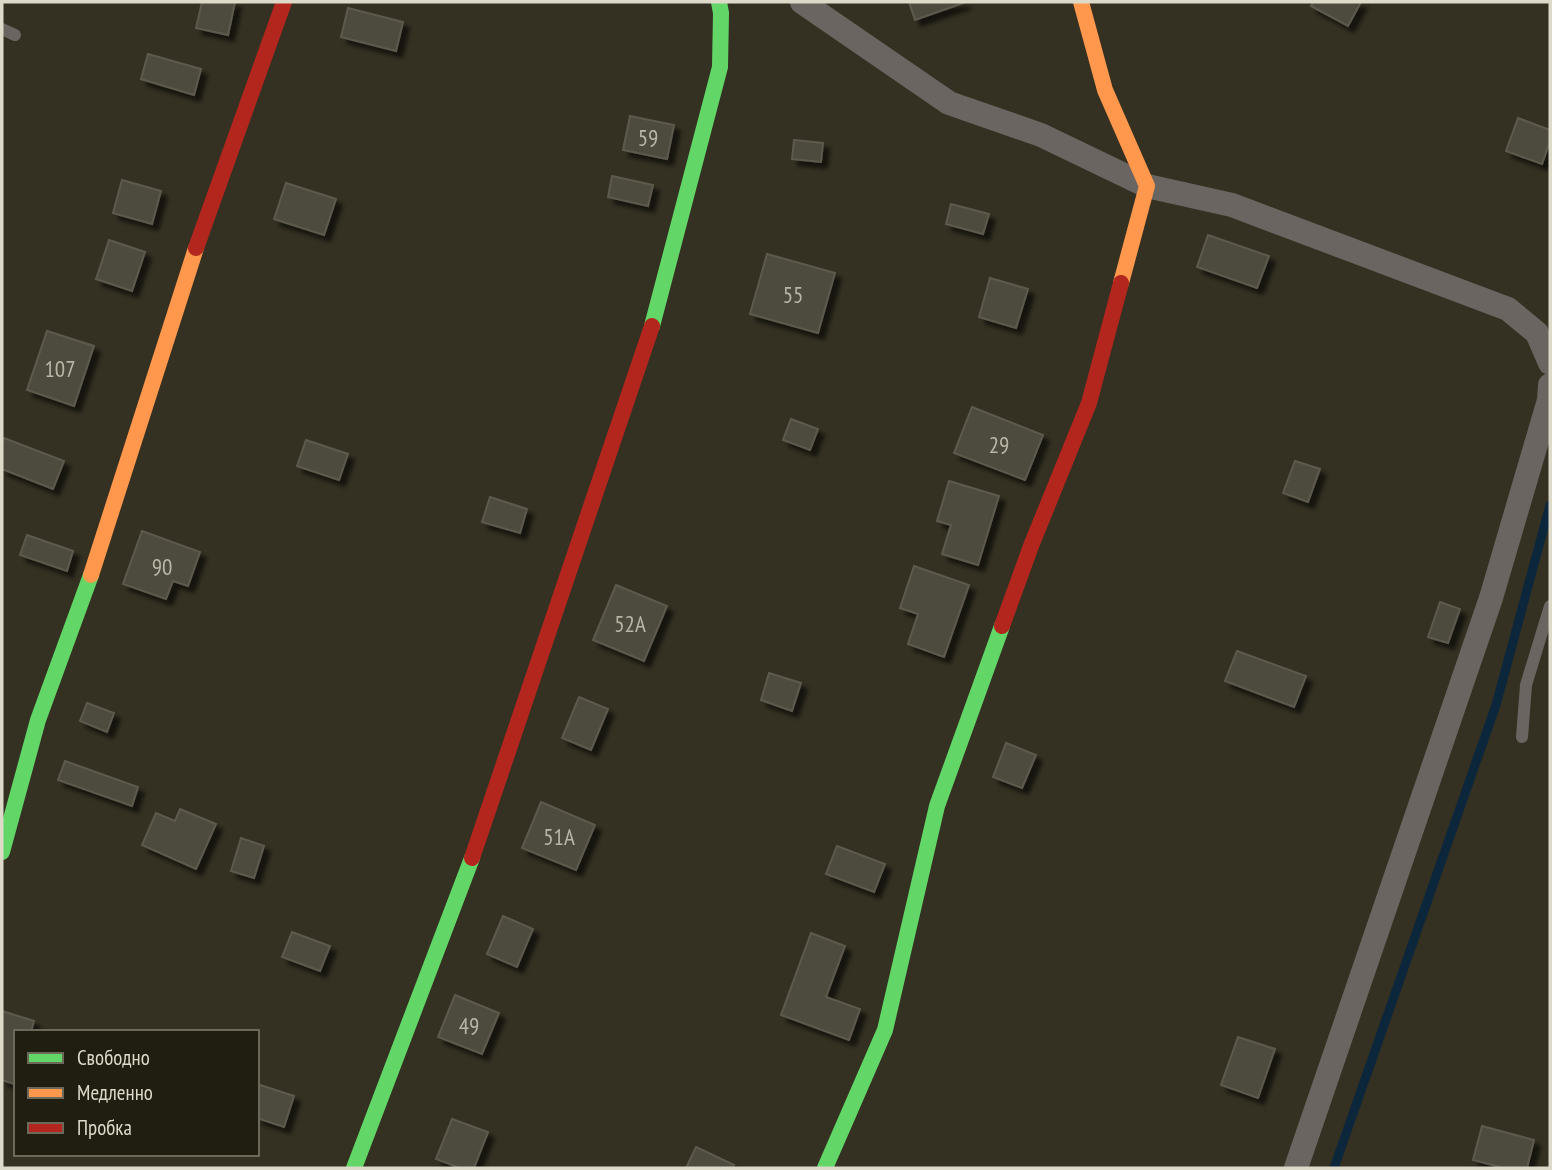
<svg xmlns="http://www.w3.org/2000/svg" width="1552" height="1170" font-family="'PT Sans Narrow',sans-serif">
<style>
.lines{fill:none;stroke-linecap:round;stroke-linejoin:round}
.stream{stroke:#0c263c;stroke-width:9}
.building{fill:#4e4b3e;stroke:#5d5a4e;stroke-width:2;filter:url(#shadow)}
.lane{stroke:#6a6560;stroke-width:12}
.street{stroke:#6a6560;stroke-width:24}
.fast{stroke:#63d668;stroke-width:16}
.slow{stroke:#ff974d;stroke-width:16}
.jam{stroke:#b3261e;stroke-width:16}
.labels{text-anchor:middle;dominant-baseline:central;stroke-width:7;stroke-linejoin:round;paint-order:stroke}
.number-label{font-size:23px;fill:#b9b6a7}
</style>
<defs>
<filter id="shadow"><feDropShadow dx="6" dy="6" stdDeviation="2" flood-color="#0009"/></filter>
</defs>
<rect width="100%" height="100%" fill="#343122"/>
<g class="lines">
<path class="stream" d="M 1334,1168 L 1496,705 L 1550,505"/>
</g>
<path class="building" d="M 202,2 L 235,2 L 228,35 L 196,28 Z
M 909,2 L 966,2 L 915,20 Z
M 1313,2 L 1361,2 L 1348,26 L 1311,6 Z
M 348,8 L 403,22 L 396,51 L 341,37 Z
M 148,54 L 201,69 L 194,95 L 141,79 Z
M 630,116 L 674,125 L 667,159 L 623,150 Z
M 1518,118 L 1550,130 L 1550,141 L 1542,164 L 1506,151 Z
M 794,140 L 823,143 L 821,162 L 792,159 Z
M 612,176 L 653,185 L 648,206 L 608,197 Z
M 122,180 L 161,191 L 152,224 L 113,213 Z
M 286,183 L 336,199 L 324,235 L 274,219 Z
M 951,204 L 989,214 L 983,234 L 946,224 Z
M 1208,235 L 1269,256 L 1257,288 L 1197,267 Z
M 109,240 L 145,252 L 132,291 L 96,279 Z
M 767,254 L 835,273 L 818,333 L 750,314 Z
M 990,278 L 1028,289 L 1016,328 L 979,317 Z
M 47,331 L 94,346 L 74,406 L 27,390 Z
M 972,407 L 1043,435 L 1025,480 L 954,453 Z
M 791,419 L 818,429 L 810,450 L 783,440 Z
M 4,438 L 64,461 L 53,489 L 2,469 L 2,444 Z
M 306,440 L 348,454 L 339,480 L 297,466 Z
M 1295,461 L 1320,469 L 1308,502 L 1283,493 Z
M 949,481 L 999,496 L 978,565 L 942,554 L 951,525 L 937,521 Z
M 490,497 L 527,509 L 520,533 L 482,522 Z
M 142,531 L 200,552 L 188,586 L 173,581 L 166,599 L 123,584 Z
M 27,535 L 73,551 L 67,571 L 20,555 Z
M 914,566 L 969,585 L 944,657 L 908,644 L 918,614 L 900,608 Z
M 616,585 L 667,606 L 644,661 L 593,640 Z
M 1440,602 L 1460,609 L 1448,643 L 1428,637 Z
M 1237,651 L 1306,676 L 1294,707 L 1225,681 Z
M 769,673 L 801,683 L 792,711 L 761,700 Z
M 579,697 L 608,709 L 591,750 L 562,738 Z
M 87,703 L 114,713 L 107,732 L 80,721 Z
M 1006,743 L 1036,755 L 1022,788 L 993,777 Z
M 65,761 L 138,787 L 132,806 L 58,780 Z
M 541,802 L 595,825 L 576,870 L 522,848 Z
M 180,809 L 216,824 L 196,869 L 142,845 L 156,813 L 175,821 Z
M 241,838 L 264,846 L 254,878 L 231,871 Z
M 837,846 L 885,864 L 874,892 L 826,874 Z
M 503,916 L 533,929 L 517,967 L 487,954 Z
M 292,932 L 330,946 L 320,971 L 282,957 Z
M 811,933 L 845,946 L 826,997 L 860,1009 L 849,1040 L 781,1015 Z
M 455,995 L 499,1013 L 482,1054 L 438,1037 Z
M 2,1011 L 34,1021 L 31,1032 L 16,1032 L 14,1084 L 2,1080 Z
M 1238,1037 L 1275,1049 L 1258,1098 L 1221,1085 Z
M 257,1084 L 294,1096 L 284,1127 L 257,1118 Z
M 452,1119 L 488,1132 L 474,1168 L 460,1168 L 436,1159 Z
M 1482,1126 L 1534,1140 L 1527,1168 L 1504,1168 L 1473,1160 Z
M 696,1147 L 734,1165 L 732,1168 L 686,1168 Z"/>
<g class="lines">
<path class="lane" d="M 2,29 L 15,35
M 1522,737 L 1526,685 L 1550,606"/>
<path class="street" d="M 802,2 L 949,103 L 1041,135 L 1147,186 L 1232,205 L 1508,309 L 1537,333 L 1550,363
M 1296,1168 L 1491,598 L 1549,400 L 1550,385"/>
<path class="fast" d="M 652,326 L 720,67 L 721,13 L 719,2
M 2,852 L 38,720 L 91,575
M 354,1168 L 472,858
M 825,1168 L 885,1030 L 937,806 L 1002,626"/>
<path class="slow" d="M 1081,2 L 1105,90 L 1147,186 L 1121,283
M 91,575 L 196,248"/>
<path class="jam" d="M 196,248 L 284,2
M 1002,626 L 1031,546 L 1089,403 L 1121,283
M 472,858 L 652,326"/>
</g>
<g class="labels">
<g class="number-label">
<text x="648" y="137">59</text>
<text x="793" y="294">55</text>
<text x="60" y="368">107</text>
<text x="999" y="444">29</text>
<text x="162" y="566">90</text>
<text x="630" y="623">52А</text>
<text x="559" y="836">51А</text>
<text x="469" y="1025">49</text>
</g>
</g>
<rect width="1552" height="1170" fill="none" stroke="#dddaca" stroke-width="7"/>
<rect x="14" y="1030" width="245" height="126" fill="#201d11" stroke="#6c695b" stroke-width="2"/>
<rect x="28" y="1053" width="35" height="10" fill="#63d668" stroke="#6c695b" stroke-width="2"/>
<text x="77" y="1065" font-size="21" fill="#dddaca">Свободно</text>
<rect x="28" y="1088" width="35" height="10" fill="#ff974d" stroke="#6c695b" stroke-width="2"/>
<text x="77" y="1100" font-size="21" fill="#dddaca">Медленно</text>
<rect x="28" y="1123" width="35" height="10" fill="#b3261e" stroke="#6c695b" stroke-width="2"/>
<text x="77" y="1135" font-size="21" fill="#dddaca">Пробка</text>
</svg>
